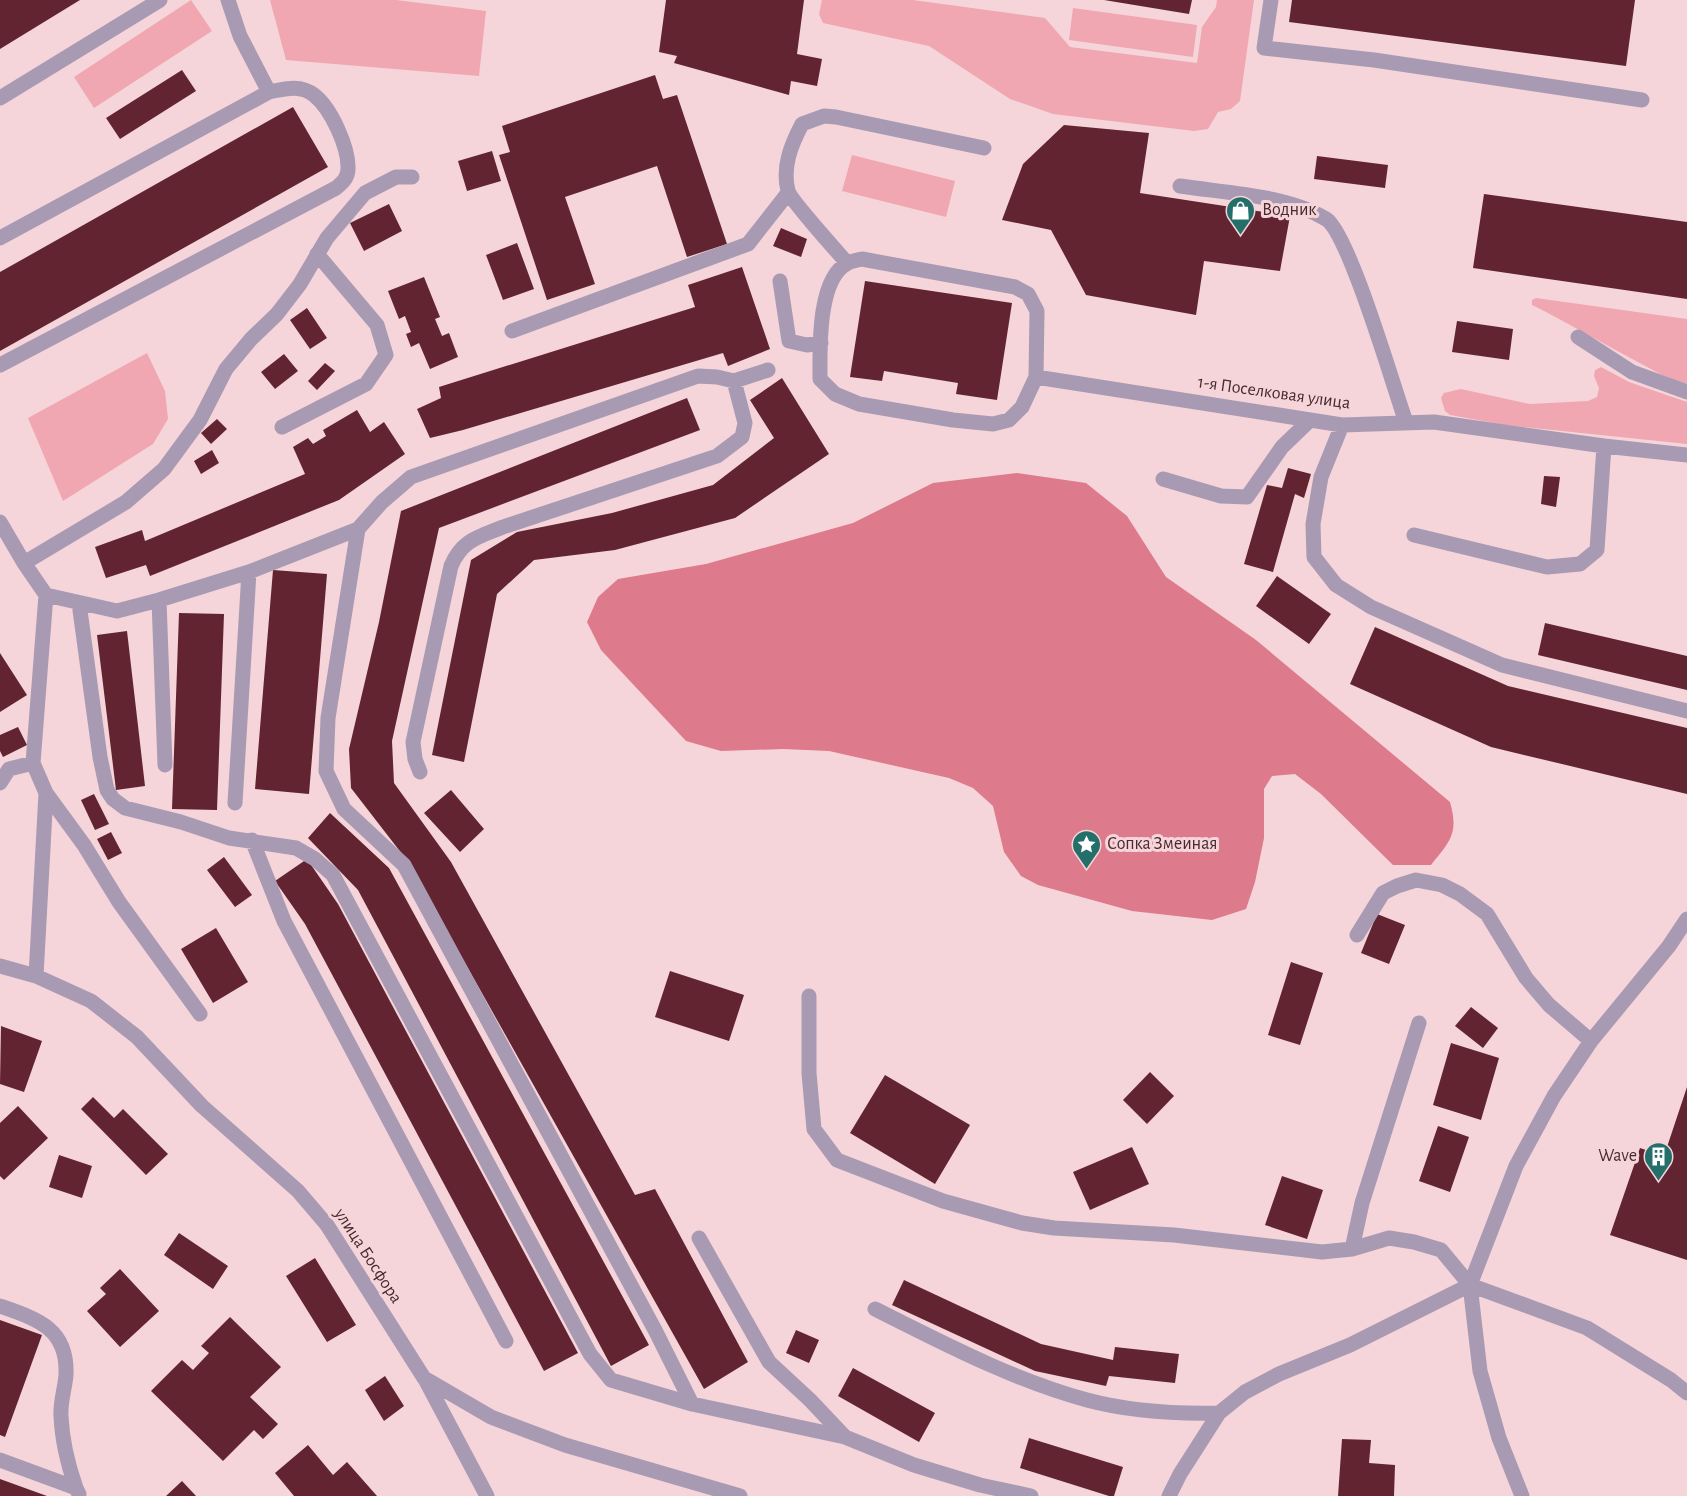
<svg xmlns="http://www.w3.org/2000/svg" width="1687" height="1496" font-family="'Alegreya Sans',sans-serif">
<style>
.green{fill:#f0a7b1}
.forest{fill:#dd7a8b}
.building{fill:#622431}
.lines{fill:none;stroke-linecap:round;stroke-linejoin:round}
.minor{stroke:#a89ab3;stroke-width:15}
.labels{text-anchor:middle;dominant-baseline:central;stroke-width:6;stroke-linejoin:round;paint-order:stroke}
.poi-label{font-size:18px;fill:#47292e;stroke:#f5d5d9;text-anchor:start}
.street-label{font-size:18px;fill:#47292e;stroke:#f5d5d9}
</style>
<rect width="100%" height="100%" fill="#f5d5d9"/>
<path class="green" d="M 191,0 L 212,31 L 94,108 L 74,77 Z
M 270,0 L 396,0 L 486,11 L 479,76 L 286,60 Z
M 822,0 L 913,0 L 1045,18 L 1070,47 L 1197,63 L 1202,27 L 1216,7 L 1217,0 L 1254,0 L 1240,101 L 1231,109 L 1218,112 L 1208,129 L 1194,131 L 1053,114 L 1010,99 L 929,46 L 823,23 L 819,14 Z
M 1073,8 L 1197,25 L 1193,57 L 1069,40 Z
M 852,155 L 955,181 L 946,217 L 842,191 Z
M 1536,298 L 1687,319 L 1687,384 C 1669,380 1653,370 1636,361 C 1601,343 1567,322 1532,305 L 1532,300 Z
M 147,353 L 165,391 L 168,419 L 153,444 L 63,501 L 28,418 Z
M 1601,367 L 1629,382 L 1687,402 L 1687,444 L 1505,425 L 1450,415 L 1445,411 L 1441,398 L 1444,393 L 1461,389 L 1530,404 L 1588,401 L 1597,397 L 1599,388 L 1594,376 L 1595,370 Z"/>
<path class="forest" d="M 1017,473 L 1086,483 L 1127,516 L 1166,577 L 1256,640 L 1450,802 C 1459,834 1450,841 1431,865 L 1393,865 L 1321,794 L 1295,774 L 1272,776 L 1264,789 L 1264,838 L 1255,882 L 1246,909 L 1212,920 L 1132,911 L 1038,885 L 1021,876 L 1004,852 L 993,806 L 973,788 L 949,778 L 829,751 L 783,749 L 721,751 L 686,741 L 601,650 L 587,622 L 598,597 L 618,579 L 706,564 L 853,523 L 933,483 Z"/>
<path class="building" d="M 0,0 L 80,0 L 0,49 Z
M 666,0 L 804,0 L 797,54 L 822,59 L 817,86 L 791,81 L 789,95 L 674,63 L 677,56 L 659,52 Z
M 1104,0 L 1192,0 L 1189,14 Z
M 1292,0 L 1635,0 L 1626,66 L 1289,22 Z
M 182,70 L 196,91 L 120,139 L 106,118 Z
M 655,75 L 663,99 L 677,95 L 727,244 L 687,257 L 657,166 L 565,197 L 595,284 L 547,300 L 499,155 L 510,152 L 502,126 Z
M 293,107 L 328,167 L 0,351 L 0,272 Z
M 1064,125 L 1149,133 L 1140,193 L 1290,216 L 1280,271 L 1204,261 L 1196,315 L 1086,295 L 1051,230 L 1002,220 L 1023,164 Z
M 492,151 L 501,181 L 467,191 L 458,161 Z
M 1317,156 L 1388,165 L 1385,188 L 1314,179 Z
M 1484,194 L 1687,222 L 1687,299 L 1473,268 Z
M 389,204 L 402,231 L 364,251 L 350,223 Z
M 781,228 L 807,239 L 801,257 L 773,246 Z
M 517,243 L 534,289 L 503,300 L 486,255 Z
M 742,267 L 770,349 L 728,366 L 723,353 L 463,430 L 430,438 L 417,409 L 441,398 L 439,387 L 695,307 L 688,285 Z
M 424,277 L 440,317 L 435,319 L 442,336 L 449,333 L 458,357 L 430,369 L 419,343 L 411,347 L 406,334 L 411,332 L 405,316 L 399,319 L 388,291 Z
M 865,281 L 1012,303 L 997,400 L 956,394 L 958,383 L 884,371 L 882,381 L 850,377 Z
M 307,308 L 327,338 L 310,349 L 290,320 Z
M 1457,321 L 1513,329 L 1509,360 L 1452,352 Z
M 284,354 L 298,371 L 275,389 L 261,372 Z
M 325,363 L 335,371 L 317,390 L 308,381 Z
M 782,378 L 829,454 L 735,518 L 615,550 L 534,560 L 497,594 L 464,762 L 432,755 L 471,560 L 517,532 L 612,513 L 713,485 L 774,438 L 750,400 Z
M 687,398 L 700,430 L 439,528 L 392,741 L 394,783 L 451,862 L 635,1195 L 655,1189 L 748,1362 L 704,1389 L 409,863 L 351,788 L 349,749 L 379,622 L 401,511 Z
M 357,410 L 370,432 L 384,422 L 405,454 L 339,500 L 150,576 L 146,565 L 106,578 L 95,547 L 142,530 L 145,541 L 305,474 L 293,447 L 308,438 L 313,444 L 326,436 L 323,430 Z
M 217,419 L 227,429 L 211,444 L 201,433 Z
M 212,450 L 219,463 L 201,474 L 194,461 Z
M 1288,468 L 1311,474 L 1304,498 L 1295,494 L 1273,572 L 1244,564 L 1267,485 L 1282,488 Z
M 1544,476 L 1560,477 L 1556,507 L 1541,504 Z
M 273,570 L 327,574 L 309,794 L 255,789 Z
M 1277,576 L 1331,614 L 1309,644 L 1256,606 Z
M 179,613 L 224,614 L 217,810 L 172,809 Z
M 1545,623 L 1687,656 L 1687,690 L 1538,655 Z
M 1375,627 L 1508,686 L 1687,728 L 1687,794 L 1491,747 L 1350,684 Z
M 127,631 L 145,786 L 116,790 L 97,635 Z
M 0,653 L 27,695 L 0,712 Z
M 18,727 L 27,745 L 3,757 L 0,751 L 0,735 Z
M 451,790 L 484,829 L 460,852 L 424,813 Z
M 94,794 L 109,824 L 95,830 L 81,800 Z
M 330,813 L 389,868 L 649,1345 L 611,1366 L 358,890 L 308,838 Z
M 111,832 L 122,853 L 108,860 L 97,839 Z
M 224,857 L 252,895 L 235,907 L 207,870 Z
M 307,859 L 338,904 L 578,1353 L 544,1371 L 305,924 L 275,881 Z
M 1377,914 L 1405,925 L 1389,964 L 1361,953 Z
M 216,928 L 248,982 L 213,1003 L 181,949 Z
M 1291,962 L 1323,973 L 1300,1045 L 1268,1035 Z
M 670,971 L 744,995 L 729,1041 L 655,1017 Z
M 1471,1007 L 1498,1028 L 1483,1048 L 1455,1026 Z
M 1,1026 L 42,1041 L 24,1092 L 0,1084 Z
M 1451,1043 L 1499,1058 L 1481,1120 L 1433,1105 Z
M 1150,1072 L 1174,1096 L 1147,1124 L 1123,1100 Z
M 885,1075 L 970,1125 L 935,1184 L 850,1133 Z
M 1687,1087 L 1687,1260 L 1610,1235 L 1640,1148 L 1664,1156 Z
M 93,1097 L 114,1118 L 123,1109 L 168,1154 L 146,1175 L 81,1109 Z
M 18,1106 L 48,1138 L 4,1180 L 0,1176 L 0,1123 Z
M 1438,1126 L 1469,1137 L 1450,1192 L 1419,1181 Z
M 1132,1147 L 1149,1184 L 1090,1210 L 1073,1172 Z
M 59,1155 L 92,1166 L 82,1198 L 49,1187 Z
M 1282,1176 L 1323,1190 L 1307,1239 L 1265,1225 Z
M 179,1233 L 228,1266 L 213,1289 L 164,1255 Z
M 315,1258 L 356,1325 L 327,1342 L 286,1276 Z
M 120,1269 L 159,1311 L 120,1347 L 87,1311 L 106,1294 L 100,1288 Z
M 904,1280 L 1041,1344 L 1113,1360 L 1115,1347 L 1179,1354 L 1175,1383 L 1109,1376 L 1106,1386 L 1035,1371 L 892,1305 Z
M 230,1317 L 281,1367 L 250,1397 L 278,1424 L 263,1439 L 254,1430 L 223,1461 L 151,1391 L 182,1360 L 193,1370 L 209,1353 L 201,1346 Z
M 0,1320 L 42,1335 L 5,1437 L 0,1435 Z
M 796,1330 L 819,1340 L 809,1363 L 786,1353 Z
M 853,1368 L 935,1413 L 919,1442 L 838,1396 Z
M 385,1376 L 404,1406 L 384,1421 L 365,1390 Z
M 1029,1438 L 1123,1467 L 1114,1496 L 1109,1496 L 1020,1468 Z
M 1342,1439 L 1371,1440 L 1369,1463 L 1395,1465 L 1394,1496 L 1338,1496 Z
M 308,1445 L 333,1475 L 347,1462 L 377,1496 L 294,1496 L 275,1473 Z
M 0,1479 L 47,1496 L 0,1496 Z
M 182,1481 L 196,1496 L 166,1496 Z"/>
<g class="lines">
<path class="minor" d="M 228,0 L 240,36 L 269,92
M 1271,0 L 1264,48 L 1374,60 L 1642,100
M 0,98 L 160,0
M 1180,186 C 1226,193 1287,195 1326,219 C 1349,233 1394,389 1406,422
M 0,238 L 269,92 C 284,89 300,84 314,95 C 331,108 349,148 348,169 C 348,178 342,183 336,188 L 0,365
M 862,259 L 1015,287 L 1028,294 L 1037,311 L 1036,377 L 1022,407 L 1009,420 L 993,424 L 953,420 L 859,404 L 835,394 L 820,379 C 820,350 817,278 848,263 C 851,261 857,260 862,259 Z
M 847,263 C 837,251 791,201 788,191 C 782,167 791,145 802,124 L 824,116 L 836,117 L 984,148
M 780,281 L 789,341 L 807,345 L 821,343
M 512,331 L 748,244 L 788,193
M 1578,337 L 1632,372 L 1687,392
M 1036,377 L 1342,425 L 1434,422 L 1604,446 L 1687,455
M 1342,425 L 1321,477 L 1313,524 L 1314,557 L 1336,585 L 1371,607 L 1502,665 L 1687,711
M 282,427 L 366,384 L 386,355 L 377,325 L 317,254
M 1163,479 L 1221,496 L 1247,497 L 1282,447 L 1310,420
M 0,522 L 24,563 L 46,595 L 33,763 L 46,793 L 36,976
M 358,529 L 382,502 L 411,477 L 698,376 L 717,377 L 734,381 L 768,370
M 1414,535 L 1547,567 L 1580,564 L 1597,550 L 1604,446
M 24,563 L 126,502 L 164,469 L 200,420 L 226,369 L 251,339 L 277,314 L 300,284 L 327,238 L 365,193 L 396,177 L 412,177
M 46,595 L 117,611 L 159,600 L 249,572 L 358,529 L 328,718 L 326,771 L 344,809 L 404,865 L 655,1330 L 692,1404 L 845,1437 L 914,1465 L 980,1485 L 1031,1496
M 159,600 L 165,765
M 79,603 L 100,757 L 107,790 L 113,799 L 125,808 L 181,822 L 229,838 L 296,848 L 315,859 L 333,875 L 590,1354 L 611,1380 L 692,1404
M 420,772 L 415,759 L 413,742 L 451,566 C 462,540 478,537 503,527 L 717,456 L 742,437 L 745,423 L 734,381
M 0,783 L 9,769 L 33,763
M 46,793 L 84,845 L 119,902 L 200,1014
M 235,803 L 249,572
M 252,840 L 284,921 L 506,1341
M 1357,935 L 1383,893 L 1397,886 L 1416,880 L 1442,885 L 1460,894 L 1487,914 L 1526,978 L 1549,1005 L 1591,1041
M 0,966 L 36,976 L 91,1001 L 137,1037 L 202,1106 L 298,1191 L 327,1225 L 424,1378 L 491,1417 L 565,1445 L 740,1496
M 809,996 L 809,1073 L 814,1129 L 837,1160 L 943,1201 L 1022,1223 L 1054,1228 L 1174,1235 L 1322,1252 L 1352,1249 L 1389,1238 L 1414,1242 L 1441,1250 L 1470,1285 L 1587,1328 L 1671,1380 L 1687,1393
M 699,1238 L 769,1362 L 810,1400 L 845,1437
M 1352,1249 L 1362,1203 L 1419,1023
M 1470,1285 L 1480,1371 L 1499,1438 L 1522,1496
M 0,1306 C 37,1319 68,1328 66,1375 C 65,1388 60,1402 61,1416 C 62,1440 68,1465 76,1488
M 875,1309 C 943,1343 1013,1380 1087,1400 C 1128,1411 1177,1414 1219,1413
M 426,1381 L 487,1496
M 0,1460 L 76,1488 L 79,1494
M 1169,1496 L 1180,1474 L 1219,1413 L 1245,1392 L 1279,1374 L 1350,1345 L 1470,1285 L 1516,1166 L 1554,1096 L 1591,1041 L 1669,946 L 1687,919"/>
</g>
<defs>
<symbol id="shop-pin" viewBox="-11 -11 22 30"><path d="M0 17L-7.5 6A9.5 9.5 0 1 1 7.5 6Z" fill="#256f6b" stroke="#f5d5d9"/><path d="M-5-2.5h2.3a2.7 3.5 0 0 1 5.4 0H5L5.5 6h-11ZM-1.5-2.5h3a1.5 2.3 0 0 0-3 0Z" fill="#fff"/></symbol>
<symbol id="sight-pin" viewBox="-11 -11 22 30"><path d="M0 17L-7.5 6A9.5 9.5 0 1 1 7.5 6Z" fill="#256f6b" stroke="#f5d5d9"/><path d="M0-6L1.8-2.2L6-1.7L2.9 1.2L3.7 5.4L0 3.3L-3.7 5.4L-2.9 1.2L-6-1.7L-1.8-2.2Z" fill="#fff"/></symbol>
<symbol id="building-pin" viewBox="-11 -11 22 30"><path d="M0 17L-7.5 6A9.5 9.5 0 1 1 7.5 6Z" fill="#256f6b" stroke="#f5d5d9"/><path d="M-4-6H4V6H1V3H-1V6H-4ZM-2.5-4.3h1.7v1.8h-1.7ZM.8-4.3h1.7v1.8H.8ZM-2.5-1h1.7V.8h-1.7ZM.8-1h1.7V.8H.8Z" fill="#fff"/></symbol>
</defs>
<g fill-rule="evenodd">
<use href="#shop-pin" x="1224" y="194" width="33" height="45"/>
<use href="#sight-pin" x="1070" y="828" width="33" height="45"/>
<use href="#building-pin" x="1642" y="1140" width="33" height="45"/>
</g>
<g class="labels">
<g class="poi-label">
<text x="1262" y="210">Водник</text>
<text x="1107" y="844">Сопка Змеиная</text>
<text x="1637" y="1156" text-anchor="end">Wave</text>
</g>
<g class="street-label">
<text transform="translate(1274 393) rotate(8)">1-я Поселковая улица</text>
<text transform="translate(368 1256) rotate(57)">улица Босфора</text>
</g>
</g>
</svg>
